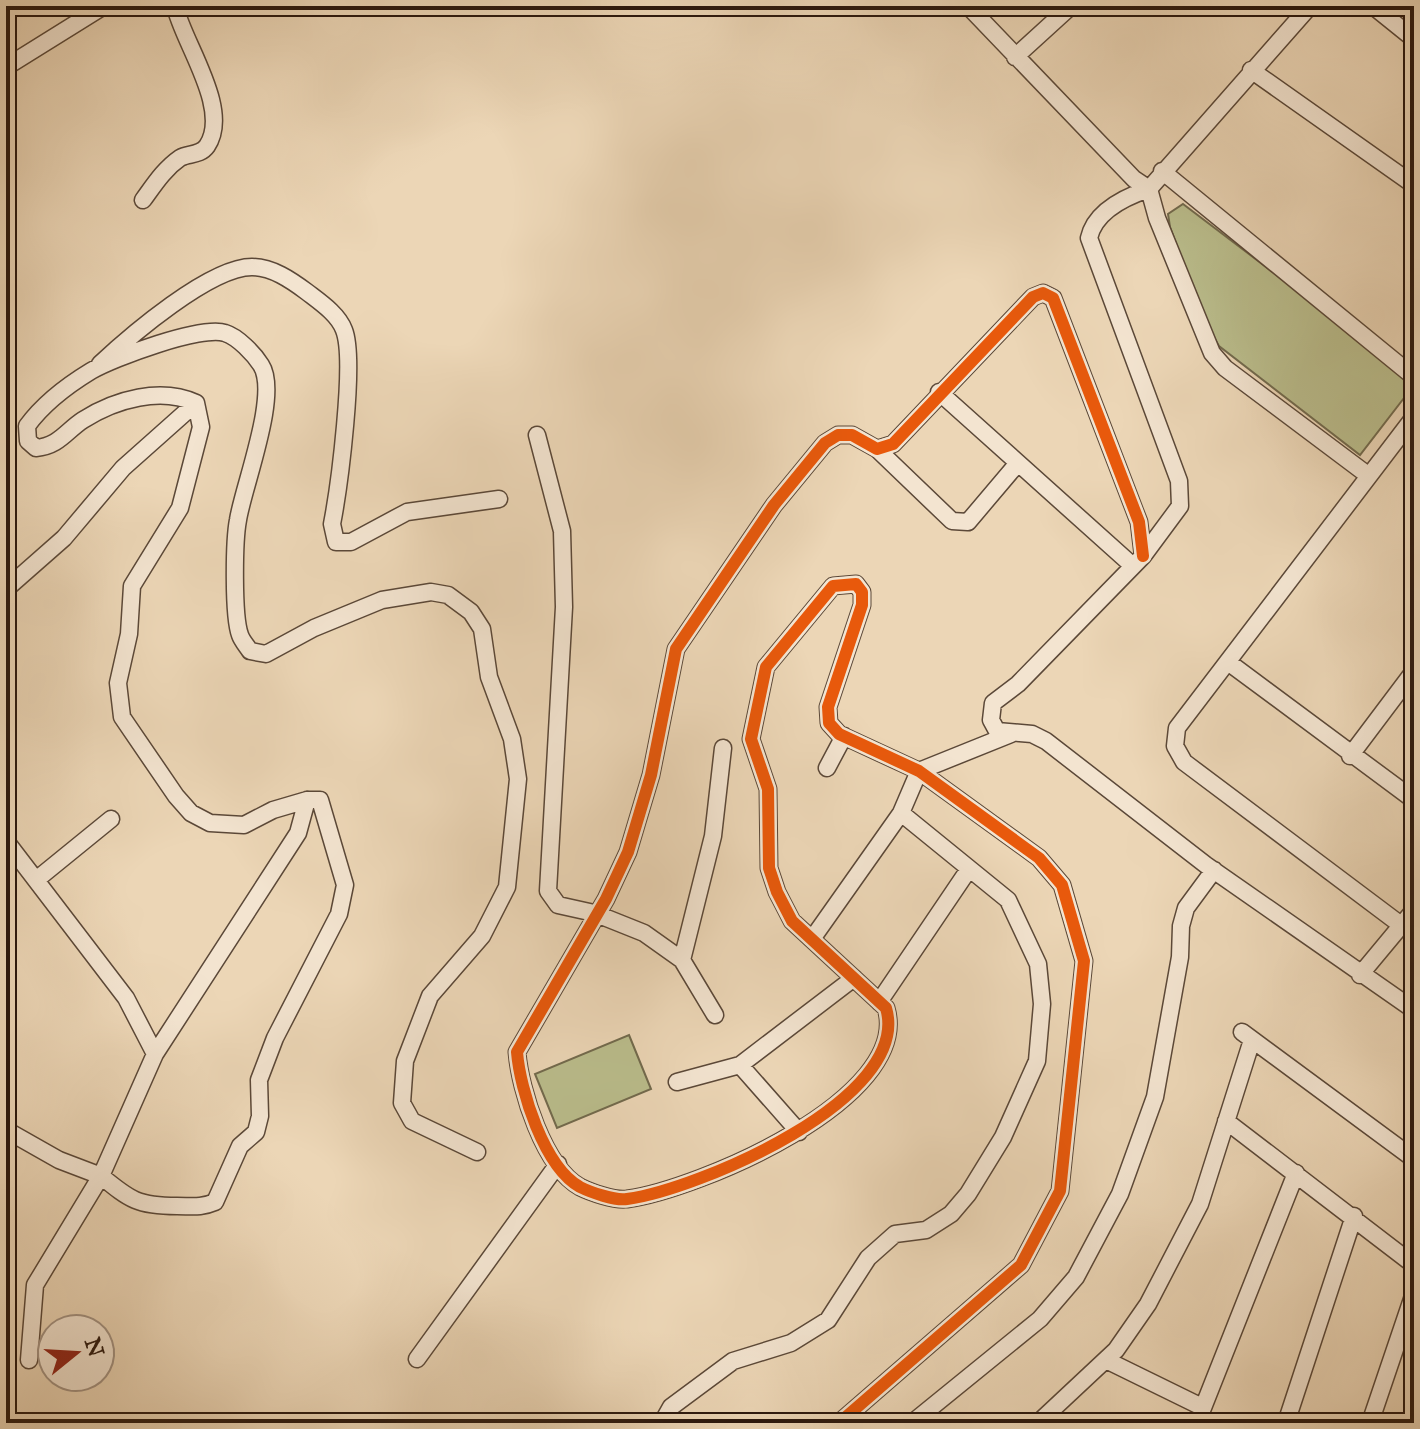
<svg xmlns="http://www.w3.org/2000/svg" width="1420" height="1429" font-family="'IM FELL Great Primer',serif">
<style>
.green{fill:#babd8c;stroke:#726a4d;stroke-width:2}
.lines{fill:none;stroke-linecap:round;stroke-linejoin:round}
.street-casing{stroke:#5b4838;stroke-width:19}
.street{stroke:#f3e4d0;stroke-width:16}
.cycleway-casing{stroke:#f3e4d0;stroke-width:17}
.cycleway{stroke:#e8590c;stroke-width:12}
</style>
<rect width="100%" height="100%" fill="#ecd6b6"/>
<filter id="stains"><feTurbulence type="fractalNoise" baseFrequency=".0025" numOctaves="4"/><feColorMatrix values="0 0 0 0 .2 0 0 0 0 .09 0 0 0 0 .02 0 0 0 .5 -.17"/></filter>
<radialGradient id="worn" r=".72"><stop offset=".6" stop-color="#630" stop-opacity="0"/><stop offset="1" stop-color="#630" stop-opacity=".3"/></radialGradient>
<path class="green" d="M 1183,204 L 1414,379 L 1414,385 L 1360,455 L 1219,346 L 1204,320 L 1170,227 L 1168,214 Z
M 629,1035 L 651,1089 L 557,1128 L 535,1074 Z"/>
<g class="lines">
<defs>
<path id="street" d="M 968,6 L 1134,179 L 1149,189
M 1310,6 L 1149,189 L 1157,218 L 1212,353 L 1225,368 L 1369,476
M 1373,6 L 1414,39
M 1015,57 L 1071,6
M 6,67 L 104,6
M 1251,70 L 1414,185
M 1162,171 L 1414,377
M 1149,189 C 1125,197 1095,211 1089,238 L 1179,481 L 1180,506 L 1143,556 L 1018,684 L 993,703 L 991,720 L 997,731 L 1032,734 L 1046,741 L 1206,865 L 1414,1010
M 143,200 C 154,185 164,169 180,158 C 188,153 200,156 207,146 C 232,109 182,41 175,6
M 100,364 C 130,336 210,267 252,267 C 272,267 291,280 307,292 C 320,302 338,314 344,330 C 356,360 339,488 332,524 L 336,542 L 351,542 L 407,512 L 499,499
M 939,392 L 1133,566
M 537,435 L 562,531 L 564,607 L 548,891 L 558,905 L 594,913 L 644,933 L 682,960 L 715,1015
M 877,449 L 952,521 L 968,522 L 1018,463
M 6,589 L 64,538 L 123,468 L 196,403
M 1228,662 L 1414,800
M 1350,756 L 1414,671
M 827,768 L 844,736
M 6,841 L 126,998 L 155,1054
M 36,880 L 111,819
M 1401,925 L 1184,762 L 1175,746 L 1177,728 L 1414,417
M 812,939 L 901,813
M 682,960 L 713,836 L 723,748
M 1360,975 L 1414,910
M 879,1002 L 969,869
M 1242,1032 L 1414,1159
M 740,1065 L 799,1132
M 677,1082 L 740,1065 L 854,978
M 1226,1121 L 1414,1265
M 6,1130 L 59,1160 L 101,1176 L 155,1054 L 298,833 L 307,800
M 417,1359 L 558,1164
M 29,1360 L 35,1285 L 101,1176 C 130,1200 138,1206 177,1206 C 192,1206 201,1208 215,1202 L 240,1146 L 256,1132 L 260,1116 L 259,1080 L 275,1038 L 339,914 L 345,885 L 320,800 L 307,800 L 273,810 L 244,825 L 210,823 L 191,813 L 176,796 L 122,717 L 118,683 L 129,634 L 132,586 L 180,508 L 201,427 L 196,403 C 161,387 116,399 83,420 C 66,431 59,446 36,448 L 28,441 L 27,426 C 43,404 68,385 91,371 C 113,358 202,325 225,333 C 238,337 254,354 261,365 C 280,394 243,487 238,520 C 234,541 233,616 240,635 C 242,641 247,646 250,651 L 266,654 L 314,628 L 382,600 L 431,592 L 448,595 L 471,612 L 482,629 L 489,677 L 512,739 L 518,779 L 507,887 L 482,936 L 430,996 L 405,1061 L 402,1103 L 412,1121 L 477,1152
M 1106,1360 L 1202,1407
M 1049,1414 L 1064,1423
M 662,1423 L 671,1407 L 733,1361 L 791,1343 L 828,1320 L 868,1258 L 895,1234 L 926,1230 L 951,1214 L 968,1194 L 1003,1137 L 1037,1061 L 1042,1004 L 1038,964 L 1008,900 L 901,813 L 919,771 L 1011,734
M 839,1423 L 1021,1265 L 1060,1191 L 1084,961 L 1062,885 L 1039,858 L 919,771 L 839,734 L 829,723 L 828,707 L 862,605 L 862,592 L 856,584 L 833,586 L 766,667 L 751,739 L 768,789 L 769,868 L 777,892 L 792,921 L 886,1008 C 913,1099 696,1190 627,1199 C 615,1201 590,1192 580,1187 C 544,1167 520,1090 517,1052 L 606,899 L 628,852 L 651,775 L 676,649 L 774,505 L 825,443 L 838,435 L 852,435 L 877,449 L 893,444 L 1033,297 L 1043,293 L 1053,298 L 1139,522 L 1143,556
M 912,1423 L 1040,1319 L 1076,1277 L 1120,1194 L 1155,1097 L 1180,957 L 1181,926 L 1186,908 L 1214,870
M 1038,1423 L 1116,1350 L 1148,1304 L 1200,1204 L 1252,1040
M 1197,1423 L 1296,1173
M 1286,1423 L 1354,1216
M 1370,1423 L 1414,1293"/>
</defs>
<use href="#street" class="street-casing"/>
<use href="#street" class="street"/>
<defs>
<path id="cycleway" d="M 839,1423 L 1021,1265 L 1060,1191 L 1084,961 L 1062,885 L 1039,858 L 919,771 L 839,734 L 829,723 L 828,707 L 862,605 L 862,592 L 856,584 L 833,586 L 766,667 L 751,739 L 768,789 L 769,868 L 777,892 L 792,921 L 886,1008 C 913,1099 696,1190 627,1199 C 615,1201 590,1192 580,1187 C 544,1167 520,1090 517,1052 L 606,899 L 628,852 L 651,775 L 676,649 L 774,505 L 825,443 L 838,435 L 852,435 L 877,449 L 893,444 L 1033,297 L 1043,293 L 1053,298 L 1139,522 L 1143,556"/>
</defs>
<use href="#cycleway" class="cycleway-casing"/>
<use href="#cycleway" class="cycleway"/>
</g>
<rect width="1420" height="1429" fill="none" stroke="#ecd6b6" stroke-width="32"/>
<rect x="8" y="8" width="1404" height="1413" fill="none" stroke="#2b180e" stroke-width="4"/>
<rect x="16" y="16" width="1388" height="1397" fill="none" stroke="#2b180e" stroke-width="2"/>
<g transform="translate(76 1353) rotate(72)"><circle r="38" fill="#f3e4d0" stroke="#a39282" stroke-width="2"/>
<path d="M0-6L14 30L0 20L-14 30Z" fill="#8f2418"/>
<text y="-12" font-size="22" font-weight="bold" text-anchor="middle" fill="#2b180e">N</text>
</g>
<rect width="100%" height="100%" filter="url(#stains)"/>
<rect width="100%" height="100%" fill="url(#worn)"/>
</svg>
